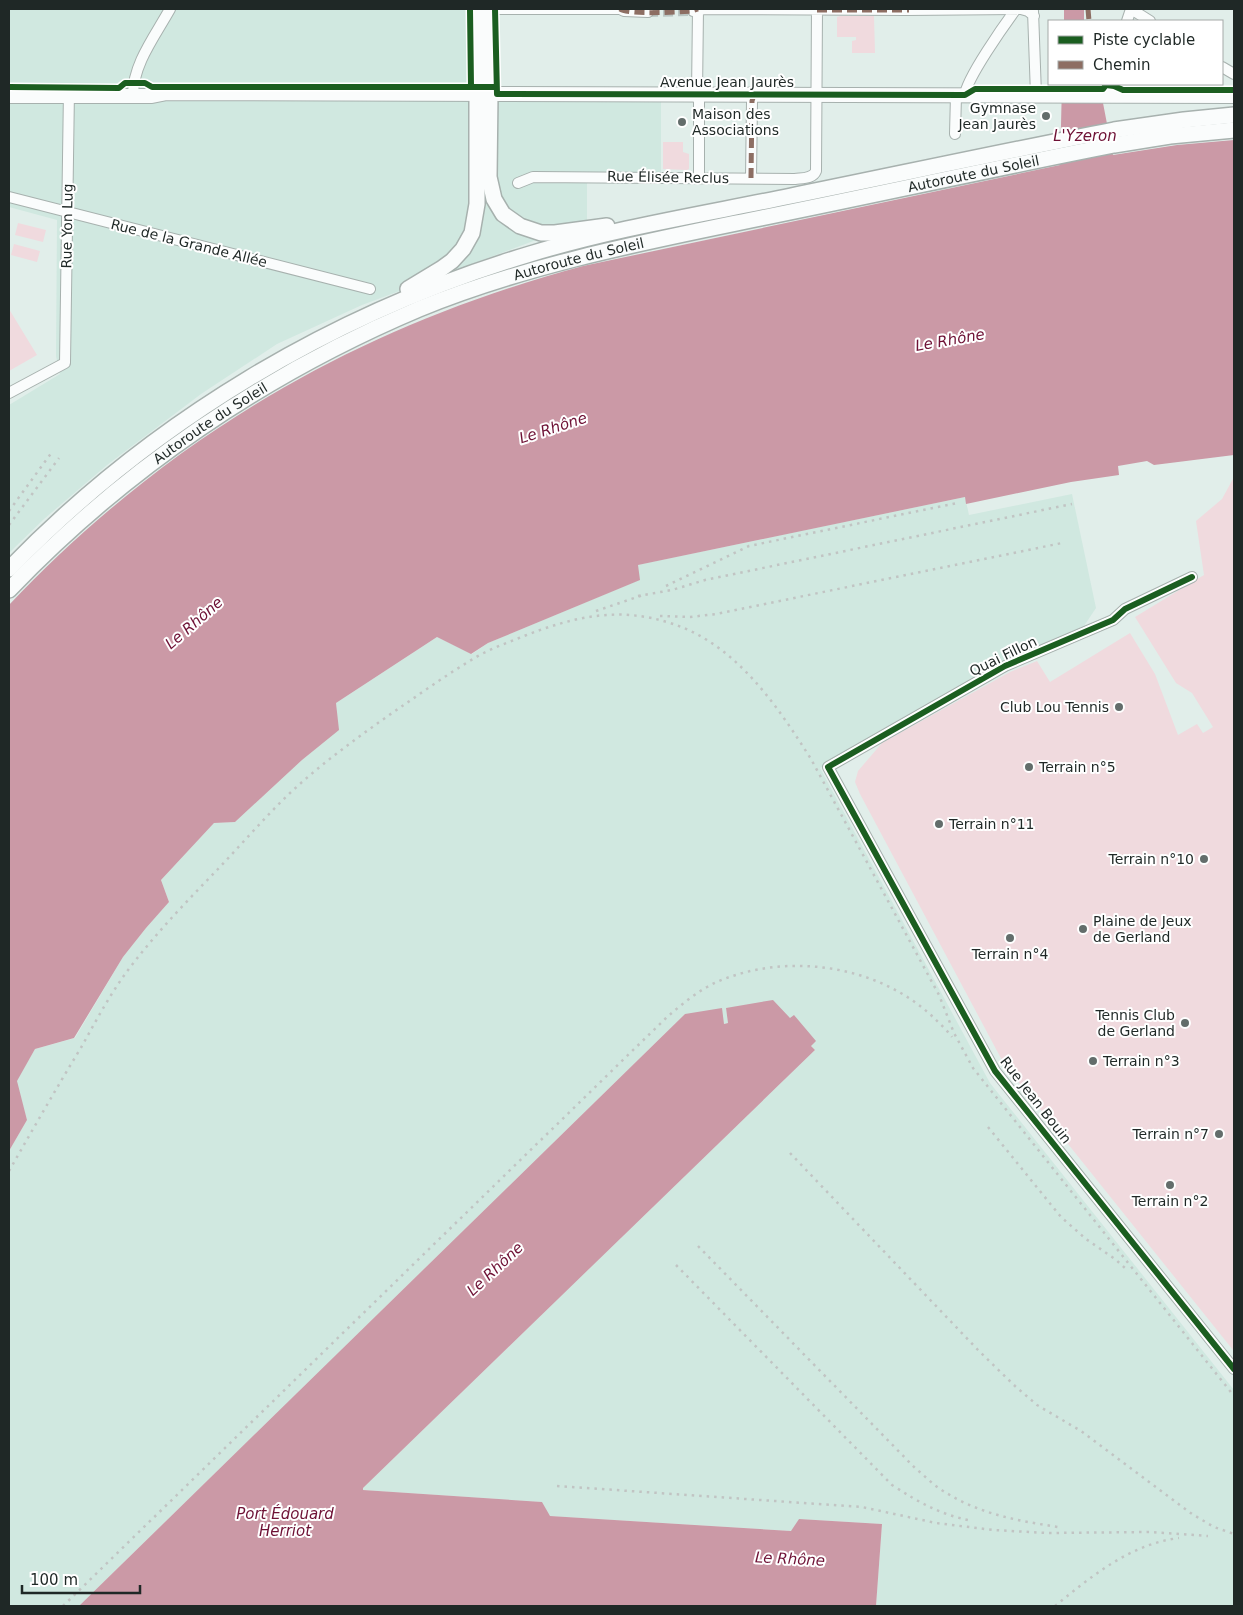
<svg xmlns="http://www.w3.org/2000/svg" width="1243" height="1615" font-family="'DejaVu Sans',sans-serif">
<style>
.built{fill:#d0e8e0}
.green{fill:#f0dade}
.water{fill:#cb99a6}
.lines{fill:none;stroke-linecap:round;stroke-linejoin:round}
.minor-tunnel{stroke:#bac6c3;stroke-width:10;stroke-dasharray:10 5;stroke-linecap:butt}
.minor-casing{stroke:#a7b1ae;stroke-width:12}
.major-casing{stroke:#a7b1ae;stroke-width:16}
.highway-casing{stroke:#a7b1ae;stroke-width:18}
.minor{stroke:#fafcfc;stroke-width:10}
.major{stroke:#fafcfc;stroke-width:14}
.highway{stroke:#fafcfc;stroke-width:15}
.rail{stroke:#c1c4c3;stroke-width:2.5;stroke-dasharray:2.5 5;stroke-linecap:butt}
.quiet{stroke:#8d6e63;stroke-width:5;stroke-dasharray:10 5;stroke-linecap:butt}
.cycleway-casing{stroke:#fff;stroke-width:9}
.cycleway{stroke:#1b5e20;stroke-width:6}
.poi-dot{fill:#636d6b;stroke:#fff;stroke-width:2}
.labels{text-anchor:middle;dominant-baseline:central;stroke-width:4;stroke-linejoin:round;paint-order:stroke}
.street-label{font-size:14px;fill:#1f2826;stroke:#fff}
.poi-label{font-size:14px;fill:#1f2826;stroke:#fff;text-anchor:end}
.water-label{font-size:15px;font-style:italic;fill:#6e1135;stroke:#fff}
</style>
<rect width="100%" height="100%" fill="#e1eeea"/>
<path class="built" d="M 9,9 L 483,9 L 483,93 L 661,94 L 661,177 L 587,177 L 587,221 L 362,305 L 277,344 L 201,394 L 107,465 L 44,519 L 9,553 L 9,405 L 60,374 L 56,356 L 57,220 L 9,207 Z
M 1072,494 L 1096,608 L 1084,626 L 1003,660 L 853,746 L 820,768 L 990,1083 L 1234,1390 L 1234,1606 L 876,1606 L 882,1524 L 799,1519 L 792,1531 L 549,1516 L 542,1502 L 363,1490 L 363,1488 L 815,1050 L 811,1046 L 815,1041 L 794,1016 L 791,1018 L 726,1008 L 728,1023 L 724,1024 L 685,1014 L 79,1606 L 9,1606 L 9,1151 L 27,1120 L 16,1081 L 35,1049 L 75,1038 L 123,957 L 146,928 L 169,902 L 161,880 L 214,823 L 235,822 L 302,760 L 338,730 L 336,703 L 437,637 L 472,654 L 488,643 L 639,580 L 637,565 L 965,497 L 969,515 Z"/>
<path class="green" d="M 840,16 L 874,16 L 875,53 L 852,53 L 852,41 L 856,40 L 856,37 L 837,37 L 837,17 Z
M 663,142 L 683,142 L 683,152 L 689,154 L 689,169 L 687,170 L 663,169 Z
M 18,223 L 46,230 L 43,242 L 15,235 Z
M 14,244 L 40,251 L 37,262 L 11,255 Z
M 9,309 L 37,355 L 9,371 Z
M 1234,477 L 1234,1349 L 1233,1350 L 1004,1064 L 860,794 L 855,782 L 858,771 L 882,743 L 1010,672 L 1037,661 L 1050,682 L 1130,633 L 1155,674 L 1178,735 L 1197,724 L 1203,733 L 1213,727 L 1192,693 L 1176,683 L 1135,617 L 1204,575 L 1196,521 L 1222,499 Z"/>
<path class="water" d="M 1064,9 L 1084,9 L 1084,21 L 1064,21 Z
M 1062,84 L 1093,84 L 1097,102 L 1103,103 L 1113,155 L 1177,145 L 1234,140 L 1234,455 L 1154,465 L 1147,461 L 1118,466 L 1119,475 L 1071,482 L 966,504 L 965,497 L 638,565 L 640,580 L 488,643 L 471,654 L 437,637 L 336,703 L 339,730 L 302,760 L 235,822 L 214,823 L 161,880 L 169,902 L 146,928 L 123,957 L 74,1038 L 35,1049 L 17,1081 L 27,1120 L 9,1151 L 9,605 C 170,435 357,327 583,266 L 1060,165 Z
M 773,1000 L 790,1018 L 794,1015 L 816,1041 L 811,1046 L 815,1050 L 363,1488 L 363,1490 L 542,1502 L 550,1516 L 791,1531 L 799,1519 L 882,1524 L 876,1606 L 79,1606 L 685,1014 L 722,1008 L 724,1024 L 728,1023 L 726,1008 Z"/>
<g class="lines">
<path class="minor-tunnel" d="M 648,12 L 693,11"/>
<defs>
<path id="minor" d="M 483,9 L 620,9 L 624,11 L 648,12
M 698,9 L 697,94 L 699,102 L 699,177
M 1131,9 L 1150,21
M 693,11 L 705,9 L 906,10 L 1021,9 L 1028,11 L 1034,16
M 1033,11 L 1036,95
M 1127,21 L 1131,9
M 1222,67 L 1234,74
M 133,95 C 133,64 155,36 170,9
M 965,95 C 966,79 1005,24 1016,9
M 1112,95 L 1113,84
M 955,134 L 956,95
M 751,178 L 752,101 L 754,95
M 518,183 L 533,177 L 795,179 C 802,178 813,179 816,171 L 817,9
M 9,197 L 370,289
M 9,393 L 65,363 L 69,90
M 1192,577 L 1125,609 L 1113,620 L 1005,666 L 828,767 L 995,1071 L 1234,1369"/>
<path id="major" d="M 477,94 L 477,9
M 490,94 L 490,9
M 9,96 L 152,96 L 167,93 L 1234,96"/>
<g id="highway">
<path d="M 490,94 L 489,177 L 494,199 L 503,214 L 520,226 L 541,233 L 555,233 L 607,226"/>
<path d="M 408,289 L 441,269 L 452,261 L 463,249 L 472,233 L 477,204 L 477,94"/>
<path d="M 9,569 C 152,421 333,313 530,254 C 615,228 704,214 791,196 C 899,174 1006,151 1114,130 L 1184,120 L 1234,115"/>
<path id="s1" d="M 9,590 C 125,469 265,374 419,309 C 529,264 645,242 761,218 C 879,194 997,168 1114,145 L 1170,136 L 1234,130"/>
</g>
</defs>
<use href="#minor" class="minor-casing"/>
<use href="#major" class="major-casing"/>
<use href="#highway" class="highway-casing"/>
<use href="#minor" class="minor"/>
<use href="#major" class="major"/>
<use href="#highway" class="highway"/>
<path class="rail" d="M 9,511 L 52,452
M 9,525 L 59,458
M 666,586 L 749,546 L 957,503
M 638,596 L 672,590 L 705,580 L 1072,504
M 596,611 L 643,595
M 660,616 L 690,617 L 716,614 L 1062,543
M 988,1127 L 1061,1217 L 1086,1239 L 1115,1259 L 1125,1268
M 790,1153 L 978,1350 L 1015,1386 L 1037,1405 L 1081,1431 L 1192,1514 L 1214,1527 L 1234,1534
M 9,1171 C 33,1129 57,1087 82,1046 C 98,1017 114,987 135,961 C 160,929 189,899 217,870 C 241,845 264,818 290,793 C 322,763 358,737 395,711 C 420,694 446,675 473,659 C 489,649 507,643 524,636 C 573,617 618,606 670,623 C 735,643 776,704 811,759 L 939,995 L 954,1033 L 973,1068 L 1234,1396
M 698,1246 L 915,1468 C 925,1476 934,1486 945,1492 C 979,1514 1019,1521 1058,1527
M 676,1265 L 892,1485 C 920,1503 939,1514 972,1521
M 557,1486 L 862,1507 L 936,1523 L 993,1530 L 1047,1533 L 1151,1532 L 1208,1536
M 63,1606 L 666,1018 C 682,1004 700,989 719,981 C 789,952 879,965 934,1018 C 940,1024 947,1030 952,1037
M 1055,1606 C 1092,1576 1130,1544 1179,1538"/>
<path class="quiet" d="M 620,9 C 628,15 679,12 692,11 L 698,9
M 1088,9 L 1089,21
M 817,10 L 909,10
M 751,178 L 752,101 L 754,95"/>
<defs>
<path id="cycleway" d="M 470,9 L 471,86
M 495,9 L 497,94 L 965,95 L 975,89 L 1103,89 L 1106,85 L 1114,86 L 1123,90 L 1234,90
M 9,87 L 119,88 L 125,83 L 145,83 L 152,87 L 496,87
M 1192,577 L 1125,609 L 1113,620 L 1005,666 L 828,767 L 995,1071 L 1234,1369"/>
</defs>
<use href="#cycleway" class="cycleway-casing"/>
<use href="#cycleway" class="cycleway"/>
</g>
<g class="poi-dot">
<circle cx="1046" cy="116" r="5"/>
<circle cx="682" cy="122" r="5"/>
<circle cx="1119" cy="707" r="5"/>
<circle cx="1029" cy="767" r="5"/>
<circle cx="939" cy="824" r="5"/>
<circle cx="1204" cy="859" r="5"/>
<circle cx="1083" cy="929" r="5"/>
<circle cx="1010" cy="938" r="5"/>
<circle cx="1185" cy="1023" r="5"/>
<circle cx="1093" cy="1061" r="5"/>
<circle cx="1219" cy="1134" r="5"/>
<circle cx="1170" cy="1185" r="5"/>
</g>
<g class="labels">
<g class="street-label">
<text x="727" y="82">Avenue Jean Jaurès</text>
<text stroke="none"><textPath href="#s1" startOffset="1072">Autoroute du Soleil</textPath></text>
<text transform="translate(668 177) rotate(1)">Rue Élisée Reclus</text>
<text transform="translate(67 226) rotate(-89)">Rue Yon Lug</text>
<text transform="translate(189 243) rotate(14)">Rue de la Grande Allée</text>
<text stroke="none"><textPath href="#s1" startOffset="668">Autoroute du Soleil</textPath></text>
<text stroke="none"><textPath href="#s1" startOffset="262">Autoroute du Soleil</textPath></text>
<text transform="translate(1003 656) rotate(-26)">Quai Fillon</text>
<text transform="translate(1036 1100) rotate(52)">Rue Jean Bouin</text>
</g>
<g class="poi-label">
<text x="1036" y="108">Gymnase<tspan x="1036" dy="16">Jean Jaurès</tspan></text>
<text x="692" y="114" text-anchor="start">Maison des<tspan x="692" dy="16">Associations</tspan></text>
<text x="1109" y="707">Club Lou Tennis</text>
<text x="1039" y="767" text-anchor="start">Terrain n°5</text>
<text x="949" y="824" text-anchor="start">Terrain n°11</text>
<text x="1194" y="859">Terrain n°10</text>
<text x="1093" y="921" text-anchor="start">Plaine de Jeux<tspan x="1093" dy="16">de Gerland</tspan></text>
<text x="1010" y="954" text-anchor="middle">Terrain n°4</text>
<text x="1175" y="1015">Tennis Club<tspan x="1175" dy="16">de Gerland</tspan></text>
<text x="1103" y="1061" text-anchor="start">Terrain n°3</text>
<text x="1209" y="1134">Terrain n°7</text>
<text x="1170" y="1201" text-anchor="middle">Terrain n°2</text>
</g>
<g class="water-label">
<text x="1085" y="136">L'Yzeron</text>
<text transform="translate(950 340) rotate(-10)">Le Rhône</text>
<text transform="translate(553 428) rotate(-18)">Le Rhône</text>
<text transform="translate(194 623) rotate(-41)">Le Rhône</text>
<text transform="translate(495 1269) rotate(-43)">Le Rhône</text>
<text x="285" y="1514">Port Édouard<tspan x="285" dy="17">Herriot</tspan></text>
<text transform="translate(790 1559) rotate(3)">Le Rhône</text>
</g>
</g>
<rect width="1243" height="1615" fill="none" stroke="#1f2826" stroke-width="20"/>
<rect x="1048" y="20" width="175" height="65" fill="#ffffff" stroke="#a5a9a8"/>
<rect x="1058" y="36" width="25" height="8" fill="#1b5e20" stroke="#a5a9a8"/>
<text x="1093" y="45" font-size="15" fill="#1f2826">Piste cyclable</text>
<rect x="1058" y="61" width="25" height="8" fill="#8d6e63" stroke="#a5a9a8"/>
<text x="1093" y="70" font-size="15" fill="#1f2826">Chemin</text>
<path d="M22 1585v8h118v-8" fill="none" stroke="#1f2826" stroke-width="2.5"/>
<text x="30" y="1585" font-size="15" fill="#1f2826" stroke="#ffffff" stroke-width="4" paint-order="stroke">100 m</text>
</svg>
